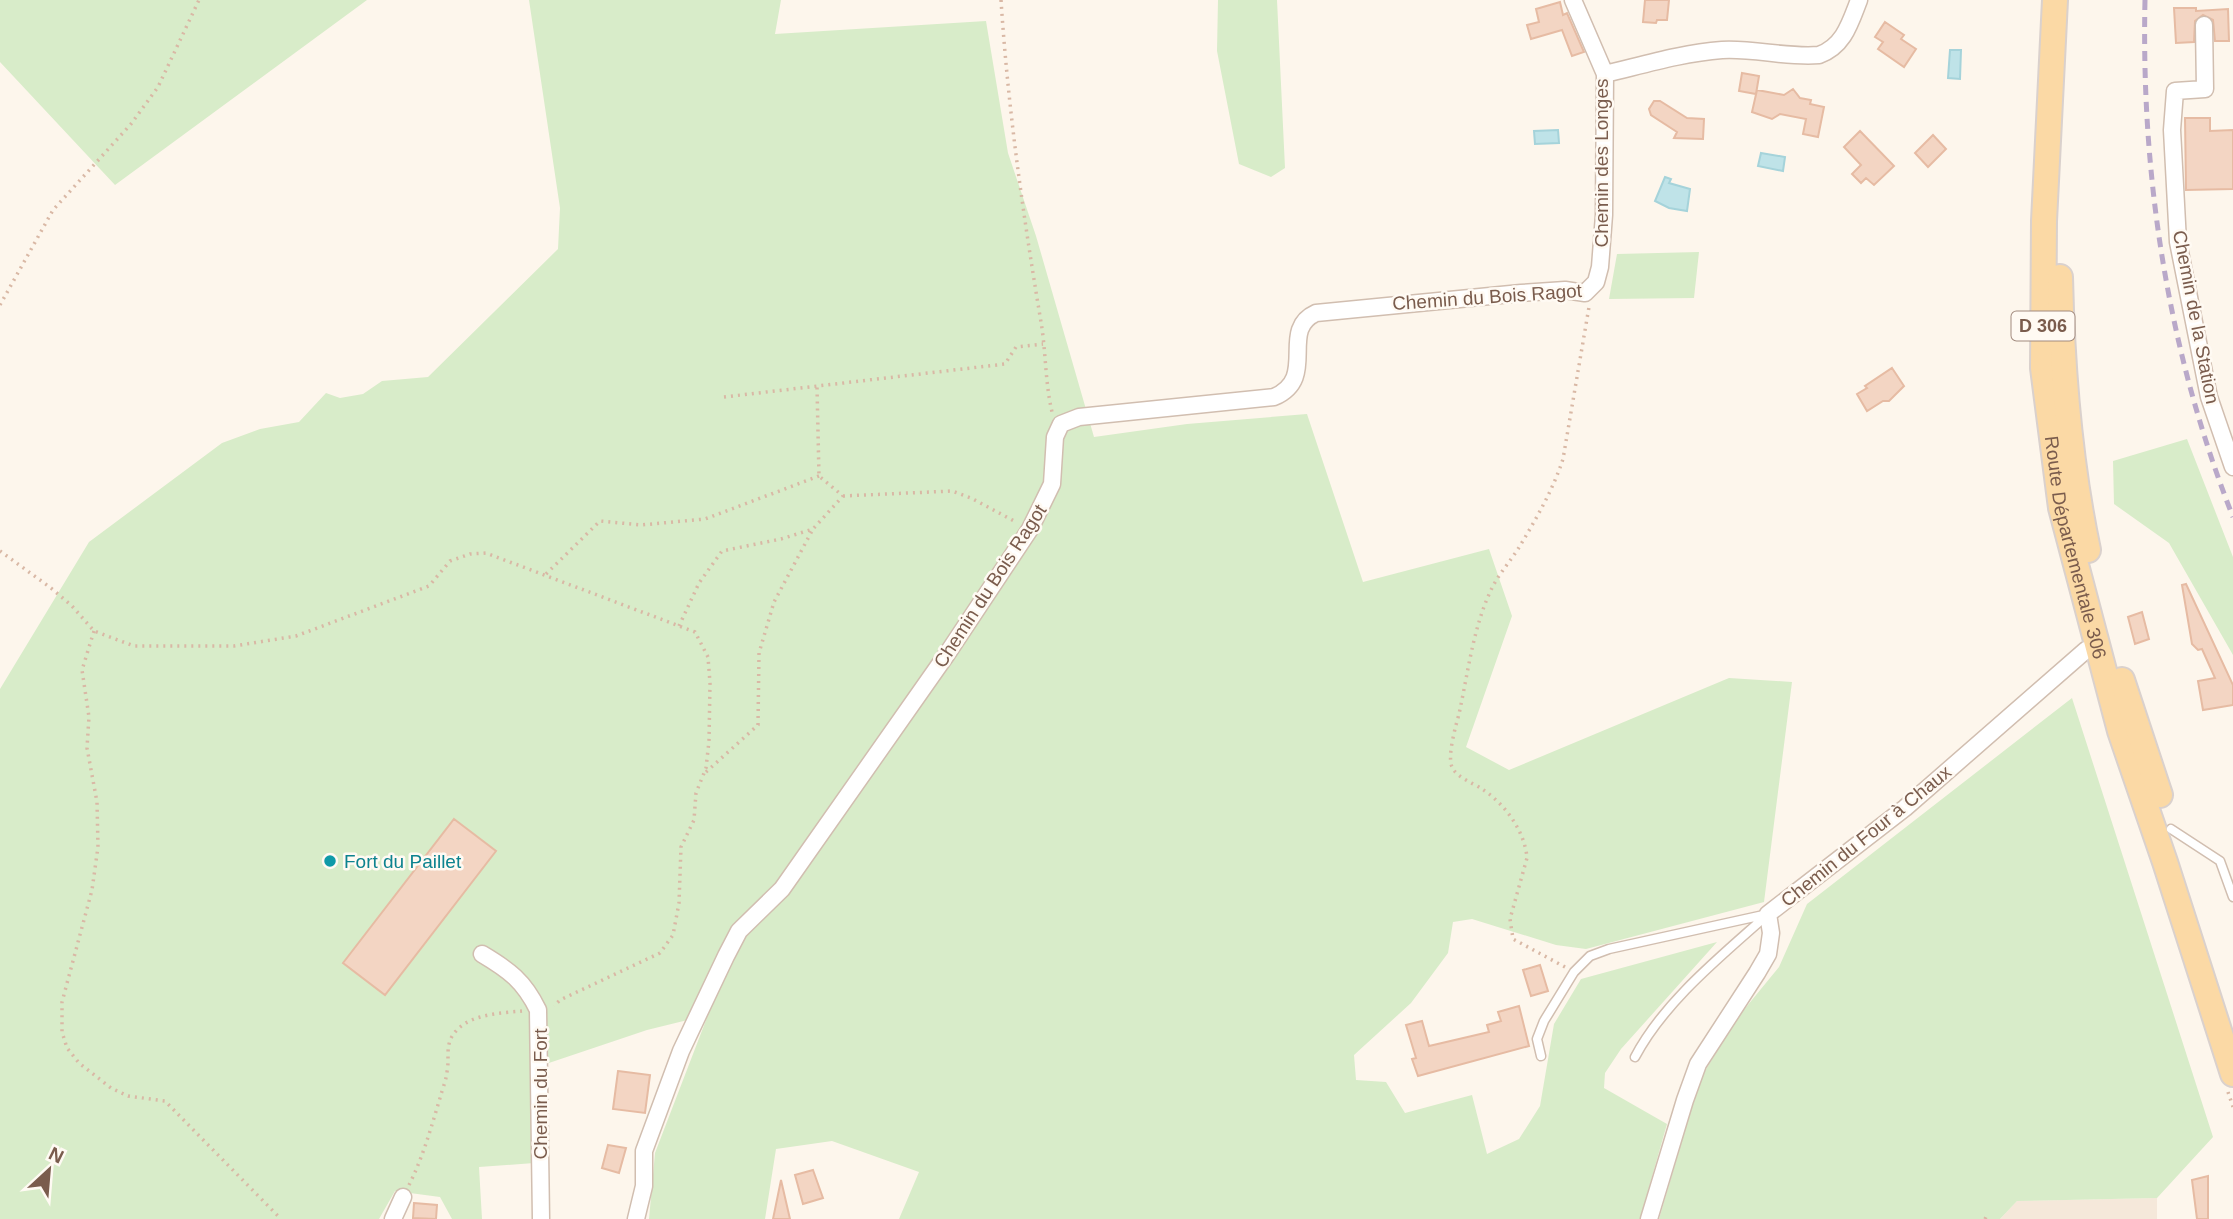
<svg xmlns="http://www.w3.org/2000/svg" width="2233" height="1219" font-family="Helvetica,sans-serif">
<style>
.residential{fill:#f5e8da}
.green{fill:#d8ecc9}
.water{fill:#bfe3e8;stroke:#a5d3da;stroke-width:2}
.building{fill:#f3d5c3;stroke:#e6bba3;stroke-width:2}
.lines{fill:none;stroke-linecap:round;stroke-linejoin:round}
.lane-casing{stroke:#d1beb0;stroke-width:11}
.street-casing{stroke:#d1beb0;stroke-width:19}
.primary-casing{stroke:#dad1cd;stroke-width:28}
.path{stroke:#d9b8a5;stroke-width:3.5;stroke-dasharray:2 5;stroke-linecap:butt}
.lane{stroke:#fff;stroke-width:8}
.street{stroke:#fff;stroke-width:16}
.primary{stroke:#fbd9a5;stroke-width:24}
.rail{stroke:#b9a8c9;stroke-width:5;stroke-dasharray:10 7;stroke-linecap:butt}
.culture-dot{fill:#0f9aa8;stroke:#fffaf3;stroke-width:2.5}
.labels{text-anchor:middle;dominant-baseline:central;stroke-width:5;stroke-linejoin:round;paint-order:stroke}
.shield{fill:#fffaf3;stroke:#a28b7f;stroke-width:2}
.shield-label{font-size:18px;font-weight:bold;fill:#7a5c4d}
.street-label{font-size:19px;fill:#7a5c4d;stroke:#fffaf3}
.culture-label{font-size:19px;fill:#0d838f;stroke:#fffaf3;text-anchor:start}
</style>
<rect width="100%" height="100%" fill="#fdf6ec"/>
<path class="residential" d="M 2157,1198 L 2157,1219 L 2000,1219 L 2017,1201 Z"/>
<path class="green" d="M 0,0 L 367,0 L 115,185 L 0,62 Z
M 529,0 L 781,0 L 775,34 L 986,21 L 1008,153 L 1036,236 L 1094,437 L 1187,424 L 1307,414 L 1363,582 L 1489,549 L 1512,616 L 1466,747 L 1509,770 L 1729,678 L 1792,682 L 1764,902 L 1586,949 L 1556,945 L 1472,919 L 1453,922 L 1448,953 L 1411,1003 L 1354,1055 L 1356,1080 L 1386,1082 L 1405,1113 L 1472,1095 L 1487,1154 L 1519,1139 L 1540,1106 L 1554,1024 L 1581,979 L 1717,942 L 1621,1049 L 1605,1073 L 1604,1088 L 1667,1124 L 1640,1219 L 899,1219 L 919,1172 L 832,1141 L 776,1149 L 765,1219 L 649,1219 L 655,1153 L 708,1015 L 647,1030 L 531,1069 L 534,1163 L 479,1167 L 482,1219 L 452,1219 L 440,1197 L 395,1191 L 379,1219 L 0,1219 L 0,689 L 89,542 L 222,443 L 260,429 L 299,422 L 326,393 L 340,398 L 363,394 L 382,381 L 428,377 L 558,249 L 560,208 Z
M 1218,0 L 1277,0 L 1285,168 L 1271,177 L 1239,164 L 1217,51 Z
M 1699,252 L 1694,298 L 1609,299 L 1617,254 Z
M 2187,439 L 2233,557 L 2233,655 L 2169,543 L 2114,504 L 2113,461 Z
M 2072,698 L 2213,1137 L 2157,1198 L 2017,1201 L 2000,1219 L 1659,1219 L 1700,1079 L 1738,1017 L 1779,967 L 1807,904 Z"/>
<path class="water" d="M 1950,50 L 1961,50 L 1960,79 L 1948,78 Z
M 1558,130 L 1559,143 L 1535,144 L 1534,131 Z
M 1761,153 L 1785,157 L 1783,171 L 1758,166 Z
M 1665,177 L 1671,179 L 1669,183 L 1690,189 L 1687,211 L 1669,208 L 1655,201 Z"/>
<path class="building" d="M 1645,0 L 1669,0 L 1667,20 L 1657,20 L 1656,23 L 1643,22 Z
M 1560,2 L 1563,15 L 1567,13 L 1584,52 L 1572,56 L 1562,30 L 1531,39 L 1527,25 L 1539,22 L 1536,9 Z
M 2174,8 L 2196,8 L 2196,11 L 2228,9 L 2229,41 L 2215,41 L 2213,20 L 2203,15 L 2195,21 L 2194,42 L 2176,43 Z
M 1885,22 L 1904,35 L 1901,39 L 1916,49 L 1904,67 L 1878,49 L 1883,42 L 1875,37 Z
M 1742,73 L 1759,76 L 1756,94 L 1739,91 Z
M 1793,89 L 1800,98 L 1811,100 L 1810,104 L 1824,107 L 1818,137 L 1803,134 L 1806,119 L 1780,114 L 1772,119 L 1752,112 L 1757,90 L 1784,95 Z
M 1654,101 L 1660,101 L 1687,118 L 1704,119 L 1703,139 L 1674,138 L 1677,132 L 1651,115 L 1649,109 Z
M 2185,118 L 2210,118 L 2210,131 L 2233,130 L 2233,189 L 2186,190 Z
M 1860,131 L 1894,166 L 1874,185 L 1866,178 L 1861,183 L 1852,174 L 1861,165 L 1844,147 Z
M 1933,135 L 1946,149 L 1928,167 L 1915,153 Z
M 1892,368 L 1904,386 L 1889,401 L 1883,401 L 1867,411 L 1857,394 L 1867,388 L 1865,386 Z
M 2186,584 L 2233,685 L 2233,705 L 2203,710 L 2198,681 L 2215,678 L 2202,649 L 2198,650 L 2192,644 L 2182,585 Z
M 2142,612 L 2149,639 L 2135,644 L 2128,617 Z
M 454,819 L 496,851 L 385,995 L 343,963 Z
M 1540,965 L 1548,991 L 1531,996 L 1523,970 Z
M 1519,1006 L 1529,1046 L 1418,1076 L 1412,1059 L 1416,1058 L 1406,1025 L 1422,1021 L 1429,1046 L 1489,1032 L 1487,1025 L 1501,1021 L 1498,1012 Z
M 618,1071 L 650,1075 L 645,1113 L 613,1109 Z
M 608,1145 L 626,1148 L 619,1173 L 602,1168 Z
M 813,1170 L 823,1198 L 803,1204 L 795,1175 Z
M 2208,1176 L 2208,1219 L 2197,1219 L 2192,1180 Z
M 781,1180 L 790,1219 L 773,1219 Z
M 414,1203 L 437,1205 L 436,1219 L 413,1218 Z"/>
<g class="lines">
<defs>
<path id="lane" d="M 2171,829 L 2220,861 L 2233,897
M 1541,1056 L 1537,1039 L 1544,1021 L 1574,972 L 1590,956 L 1609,949 L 1768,914
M 1635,1057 C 1664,1002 1720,957 1766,916"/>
<path id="street" d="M 2204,25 L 2205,89 L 2175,91 L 2172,130 L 2178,242 L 2209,397 L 2233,467
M 1605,74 C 1643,65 1682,53 1722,50 C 1754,48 1787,58 1819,55 C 1844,46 1850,23 1859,0
M 482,954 C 509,970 524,981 538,1010 L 541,1219
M 393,1219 L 403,1197
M 636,1219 L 644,1186 L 644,1151 L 681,1051 L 726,956 L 739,931 L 782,889 L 947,654 L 1030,529 L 1052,484 L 1055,437 L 1061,424 L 1079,417 L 1274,397 C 1319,378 1278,330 1316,313 L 1521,293 L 1565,290 L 1585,293 L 1596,282 L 1600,267 L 1604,215 L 1605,74 L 1573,0
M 1649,1219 L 1685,1100 L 1698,1064 L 1757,973 L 1768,954 L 1771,933 L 1768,914 L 1905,808 L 2086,650 L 2097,646"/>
<g id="primary">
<path id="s1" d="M 2055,0 L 2044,221 L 2043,368 L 2061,508 L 2120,731 L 2165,862 L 2233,1074"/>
<path d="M 2060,277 C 2062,368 2069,460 2088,550"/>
<path d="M 2122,680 L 2160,795"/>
</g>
</defs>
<use href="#lane" class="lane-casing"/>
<use href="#street" class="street-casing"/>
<use href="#primary" class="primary-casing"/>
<path class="path" d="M 1001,0 C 1008,108 1023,215 1041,322 C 1046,352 1045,382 1052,412
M 0,305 L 53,210 L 131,124 L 158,87 L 199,0
M 724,397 L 1005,364 L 1016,347 L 1043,344
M 843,496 L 952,491 L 971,498 L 1016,522
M 0,551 L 51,588 L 72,606 L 94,631 L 134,646 L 234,646 L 296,636 L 429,586 L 450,561 L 470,554 L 486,553 L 695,632 L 708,657 L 710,683 L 709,741 L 706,768 L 696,793 L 694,820 L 681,847 L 679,903 L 673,935 L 660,953 L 560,1000 L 554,1006
M 546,574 L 600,521 L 641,525 L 705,519 L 819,476
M 679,626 L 699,583 L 722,551 L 781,539 L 813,529 L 843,496 L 819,476 L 817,387
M 94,631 L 82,670 L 89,717 L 87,748 L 97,802 L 98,847 L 92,890 L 62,1002 L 62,1032 L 67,1048 L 79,1063 L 111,1088 L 128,1096 L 165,1101 L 281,1219
M 706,772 L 758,725 L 759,653 L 774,602 L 813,529
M 1565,967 L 1513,939 L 1510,919 L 1527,858 C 1525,831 1504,803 1482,789 C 1473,783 1456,777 1452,767 C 1447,756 1456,725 1459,714 C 1468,673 1473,628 1491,590 C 1498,575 1509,563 1518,549 C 1535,521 1553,490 1563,459 L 1589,307
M 2228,1092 L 2233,1107
M 409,1185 C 423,1157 431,1128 440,1098 C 442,1090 446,1081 447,1072 C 450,1057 444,1044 456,1031 C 471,1014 501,1013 522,1011
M 1985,1219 L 1986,1217"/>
<use href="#lane" class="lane"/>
<use href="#street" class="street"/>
<use href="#primary" class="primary"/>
<path class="rail" d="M 2145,0 C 2141,177 2168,352 2233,517"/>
</g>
<circle class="culture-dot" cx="330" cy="861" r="7"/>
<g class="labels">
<rect class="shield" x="2011.5" y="311.5" width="63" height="29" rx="5"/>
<g class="shield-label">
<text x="2043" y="326">D 306</text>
</g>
<g class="street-label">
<text transform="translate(1601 163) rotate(-90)">Chemin des Longes</text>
<text transform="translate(1487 297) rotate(-4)">Chemin du Bois Ragot</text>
<text transform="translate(2196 317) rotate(79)">Chemin de la Station</text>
<text stroke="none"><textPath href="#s1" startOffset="551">Route Départementale 306</textPath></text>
<text transform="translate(990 586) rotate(-57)">Chemin du Bois Ragot</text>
<text transform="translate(1866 836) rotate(-39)">Chemin du Four à Chaux</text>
<text transform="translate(540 1094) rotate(-90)">Chemin du Fort</text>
</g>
<g class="culture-label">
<text x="344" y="861">Fort du Paillet</text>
</g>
</g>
<g transform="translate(49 1170) rotate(26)" stroke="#fffaf3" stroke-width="5" paint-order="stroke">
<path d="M0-5L12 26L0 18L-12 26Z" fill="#7a5c4d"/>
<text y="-10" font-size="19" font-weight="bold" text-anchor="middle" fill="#7a5c4d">N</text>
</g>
</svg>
